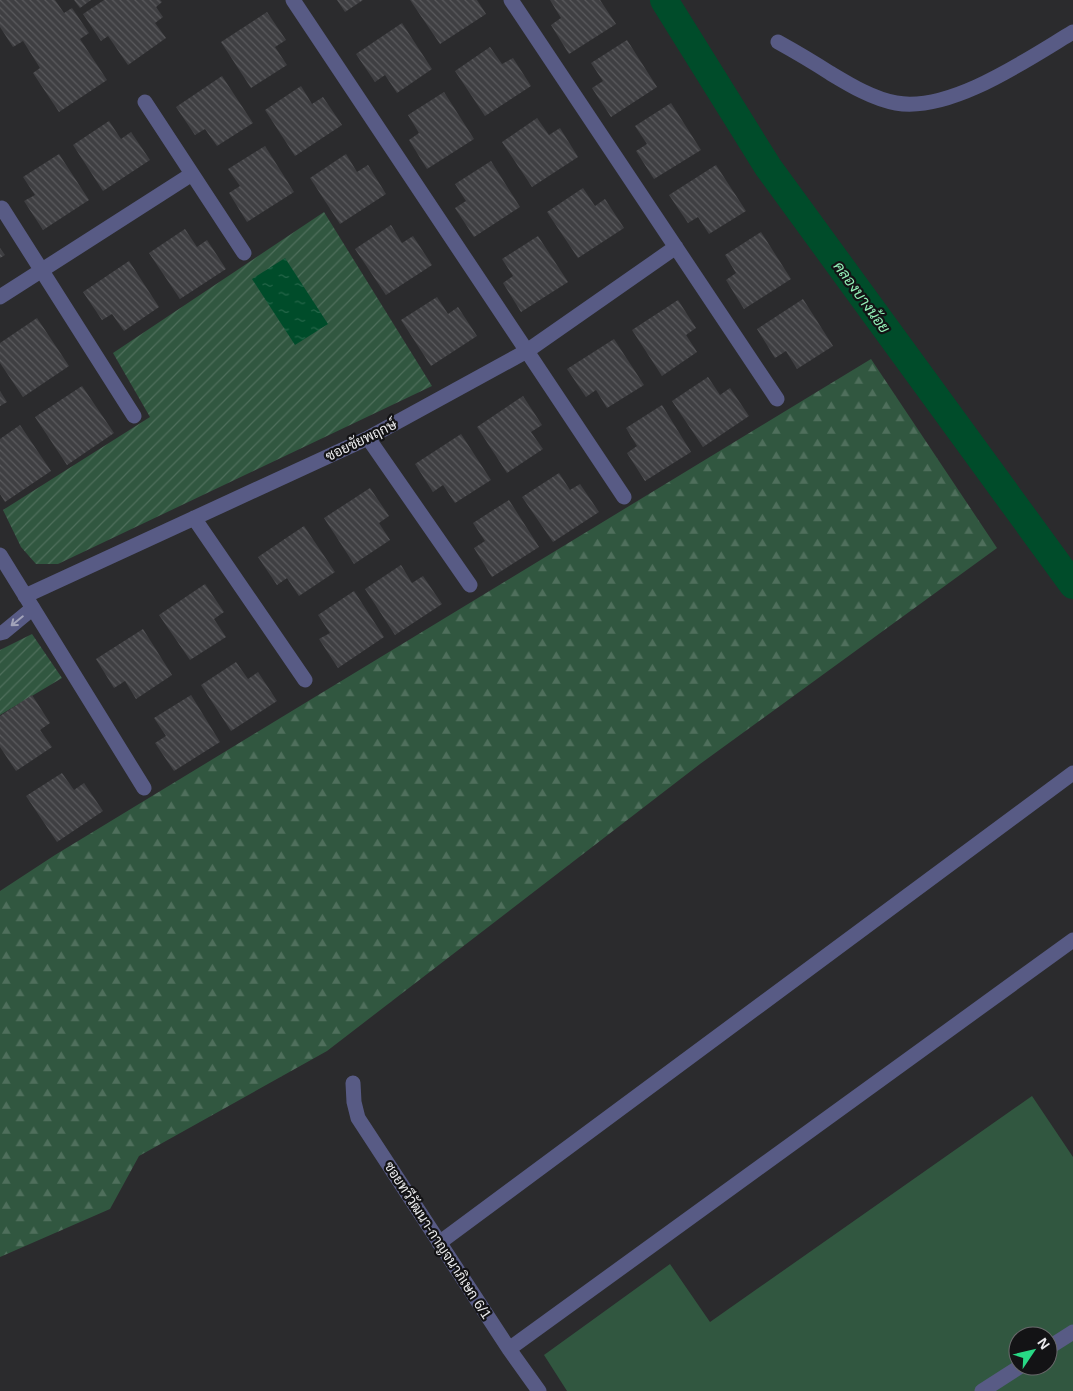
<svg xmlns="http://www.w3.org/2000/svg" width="1073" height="1391" font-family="Arial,Sarabun,sans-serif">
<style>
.grass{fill:#315740;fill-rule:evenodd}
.forest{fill:url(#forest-firs)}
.garden{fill:url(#garden-furrows)}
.water{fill:url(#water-ripples)}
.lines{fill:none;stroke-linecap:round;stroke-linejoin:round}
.canal{stroke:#004c2a;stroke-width:28}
.building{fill:url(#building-back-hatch)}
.lane{stroke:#585b85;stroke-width:15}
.street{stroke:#585b85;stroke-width:15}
.oneway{stroke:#a2a3b9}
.labels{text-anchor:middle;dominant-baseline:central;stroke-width:4.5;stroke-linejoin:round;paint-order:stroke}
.street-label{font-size:14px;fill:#ebebed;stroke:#131315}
.water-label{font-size:15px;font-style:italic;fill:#94f1b8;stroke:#131315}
</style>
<defs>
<pattern id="forest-firs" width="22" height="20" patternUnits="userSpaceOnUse" patternTransform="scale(1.25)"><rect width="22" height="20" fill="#315740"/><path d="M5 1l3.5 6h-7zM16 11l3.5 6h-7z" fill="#4f6f5c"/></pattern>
<pattern id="garden-furrows" width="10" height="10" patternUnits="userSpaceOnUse" patternTransform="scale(1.25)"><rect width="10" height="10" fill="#315740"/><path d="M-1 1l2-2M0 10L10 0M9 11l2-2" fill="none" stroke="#4f6f5c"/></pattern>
<pattern id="water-ripples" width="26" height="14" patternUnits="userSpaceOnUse" patternTransform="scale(1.25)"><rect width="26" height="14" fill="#004c2a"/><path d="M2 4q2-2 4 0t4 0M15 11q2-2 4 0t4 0" fill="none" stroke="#256649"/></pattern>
<pattern id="building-back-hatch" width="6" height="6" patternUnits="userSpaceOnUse" patternTransform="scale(1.25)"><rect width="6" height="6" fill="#3f3f42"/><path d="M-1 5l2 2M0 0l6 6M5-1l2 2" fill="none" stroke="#5b5b5e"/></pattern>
</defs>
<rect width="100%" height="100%" fill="#2b2b2d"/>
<path class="grass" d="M 1032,1096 L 1073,1157 L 1073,1391 L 567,1391 L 544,1355 L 670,1264 L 710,1322 ZM 1018,1336 L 1048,1336 L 1048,1366 L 1018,1366 Z"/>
<path class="forest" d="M 871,359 L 997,548 L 700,764 L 327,1051 L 139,1156 L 110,1209 L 0,1257 L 0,891 L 55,855 Z"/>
<path class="garden" d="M 324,212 L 432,386 L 58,564 L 36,564 L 21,547 L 3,510 L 150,417 L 113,353 Z
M 32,634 L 62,678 L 0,715 L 0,650 Z"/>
<path class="water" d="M 285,258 L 328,324 L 295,345 L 252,279 Z"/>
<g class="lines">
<path class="canal" d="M 664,0 L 768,167 L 1073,585"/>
</g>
<path class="building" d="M 0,0 L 55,0 L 64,13 L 72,8 L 89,33 L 80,39 L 107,80 L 59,112 L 33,73 L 40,68 L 23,41 L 13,47 L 0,27 Z
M 74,0 L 91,0 L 80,8 Z
M 104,0 L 160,0 L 162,2 L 156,7 L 163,17 L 155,23 L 166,38 L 128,65 L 108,36 L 101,41 L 83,14 Z
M 337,0 L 363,0 L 345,12 Z
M 410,0 L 477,0 L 486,14 L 440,44 Z
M 550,0 L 600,0 L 616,24 L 569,54 L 551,25 L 561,18 Z
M 267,12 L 286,40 L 275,47 L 287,65 L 251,88 L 221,42 Z
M 402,23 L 432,69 L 397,93 L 385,75 L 375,82 L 356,54 Z
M 627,40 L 657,87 L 611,117 L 592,88 L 603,81 L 591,63 Z
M 490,47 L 502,64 L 513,58 L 531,86 L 485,116 L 455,71 Z
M 222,76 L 253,123 L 217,146 L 205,129 L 195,135 L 176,107 Z
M 301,86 L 312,104 L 323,97 L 342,125 L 295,156 L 265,110 Z
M 444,92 L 474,139 L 427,169 L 409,140 L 419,133 L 408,115 Z
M 671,103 L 701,150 L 654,179 L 636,151 L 647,144 L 635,126 Z
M 537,118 L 549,135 L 560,128 L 578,157 L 532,187 L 502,142 Z
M 109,121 L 121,139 L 131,132 L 150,160 L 103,191 L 73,145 Z
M 265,146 L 294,192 L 247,222 L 229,193 L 240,186 L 228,169 Z
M 59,154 L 89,200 L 43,230 L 24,201 L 35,195 L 23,177 Z
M 346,154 L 357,172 L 368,165 L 386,194 L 340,224 L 310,178 Z
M 491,161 L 520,207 L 474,237 L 455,208 L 466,201 L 455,184 Z
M 716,165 L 746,211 L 709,234 L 698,217 L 688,223 L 669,195 Z
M 583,188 L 595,206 L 605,199 L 624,228 L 578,258 L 547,212 Z
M 391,225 L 402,243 L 413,236 L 432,265 L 386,295 L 355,249 Z
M 185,229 L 197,247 L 207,240 L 226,269 L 180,299 L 149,253 Z
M 761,232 L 791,279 L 744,309 L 726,280 L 736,273 L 725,255 Z
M 538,236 L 568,282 L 521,312 L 503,283 L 513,276 L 502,259 Z
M 0,248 L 5,255 L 0,258 Z
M 129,261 L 159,307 L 124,331 L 112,314 L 102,320 L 83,292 Z
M 437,297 L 448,314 L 458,307 L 477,336 L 431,366 L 401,320 Z
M 803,299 L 833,346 L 797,369 L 786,351 L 775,358 L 757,329 Z
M 678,300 L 696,328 L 686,335 L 697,352 L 662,376 L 632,330 Z
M 37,318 L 69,366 L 23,397 L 0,363 L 0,343 Z
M 614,339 L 644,385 L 607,408 L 596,390 L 586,397 L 567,369 Z
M 708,377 L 720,395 L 730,388 L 749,416 L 703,447 L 672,401 Z
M 82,386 L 114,433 L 67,465 L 35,417 Z
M 0,391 L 7,402 L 0,406 Z
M 523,396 L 542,425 L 531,432 L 543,449 L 507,473 L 477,427 Z
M 662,405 L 691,452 L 645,481 L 627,453 L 637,446 L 626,428 Z
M 20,425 L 51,471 L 5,502 L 0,494 L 0,439 Z
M 461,434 L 491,480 L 455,503 L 443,485 L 433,492 L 415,464 Z
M 559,473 L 570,490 L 580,484 L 599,512 L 553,542 L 522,497 Z
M 370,488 L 389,516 L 379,523 L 390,540 L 354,564 L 324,518 Z
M 509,500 L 539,547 L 492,577 L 474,548 L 485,541 L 473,523 Z
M 304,526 L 335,572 L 299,596 L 287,578 L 277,585 L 258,557 Z
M 401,565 L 412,583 L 423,576 L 442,604 L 395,635 L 365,589 Z
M 205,584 L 224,612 L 214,619 L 226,637 L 190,660 L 159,615 Z
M 354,591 L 384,637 L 338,668 L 319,639 L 330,633 L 318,615 Z
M 143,629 L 172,675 L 136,699 L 125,681 L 114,688 L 96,659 Z
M 236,662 L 248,679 L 258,672 L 277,701 L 231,731 L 201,685 Z
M 32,695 L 50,723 L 40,730 L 52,747 L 16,771 L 0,747 L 0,716 Z
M 191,695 L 220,742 L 174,771 L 155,743 L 166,736 L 154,718 Z
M 62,773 L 74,790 L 84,783 L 103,811 L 57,842 L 26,796 Z"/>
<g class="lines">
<path class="lane" d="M 778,42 C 796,52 813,62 830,73 C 850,85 873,99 896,103 C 950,113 1028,59 1073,32"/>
<path class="street" d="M 293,0 L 624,497
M 511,0 L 777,399
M 145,102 L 244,253
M 2,208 L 134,416
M 0,297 L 192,174
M 368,438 L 470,585
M 194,518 L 305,680
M 0,555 L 144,788
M 25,596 L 368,438 L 527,351 L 676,247
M 0,633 L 4,632 L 33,608
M 353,1083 L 354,1102 L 358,1118 L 509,1349 L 539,1391
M 439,1243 L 1073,773
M 1048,1348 L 1073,1332
M 509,1349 L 1073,940
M 982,1391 L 1021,1366"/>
</g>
<defs><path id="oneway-shaft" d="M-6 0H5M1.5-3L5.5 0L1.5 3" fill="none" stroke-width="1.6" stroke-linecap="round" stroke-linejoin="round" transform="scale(1.25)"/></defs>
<use class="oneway" href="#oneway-shaft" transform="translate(17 621) rotate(141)"/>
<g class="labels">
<g class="street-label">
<text transform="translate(361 440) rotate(-26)">ซอยชัยพฤกษ์</text>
<text transform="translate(438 1240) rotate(57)">ซอยทวีวัฒนา-กาญจนาภิเษก 6/1</text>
</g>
<g class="water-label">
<text transform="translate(862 297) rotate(54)">คลองบางน้อย</text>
</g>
</g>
<g transform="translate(1033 1351) rotate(55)"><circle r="24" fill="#131315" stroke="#69696b"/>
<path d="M0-4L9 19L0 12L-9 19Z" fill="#28d885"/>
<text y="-8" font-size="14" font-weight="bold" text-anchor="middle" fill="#ebebed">N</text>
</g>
</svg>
